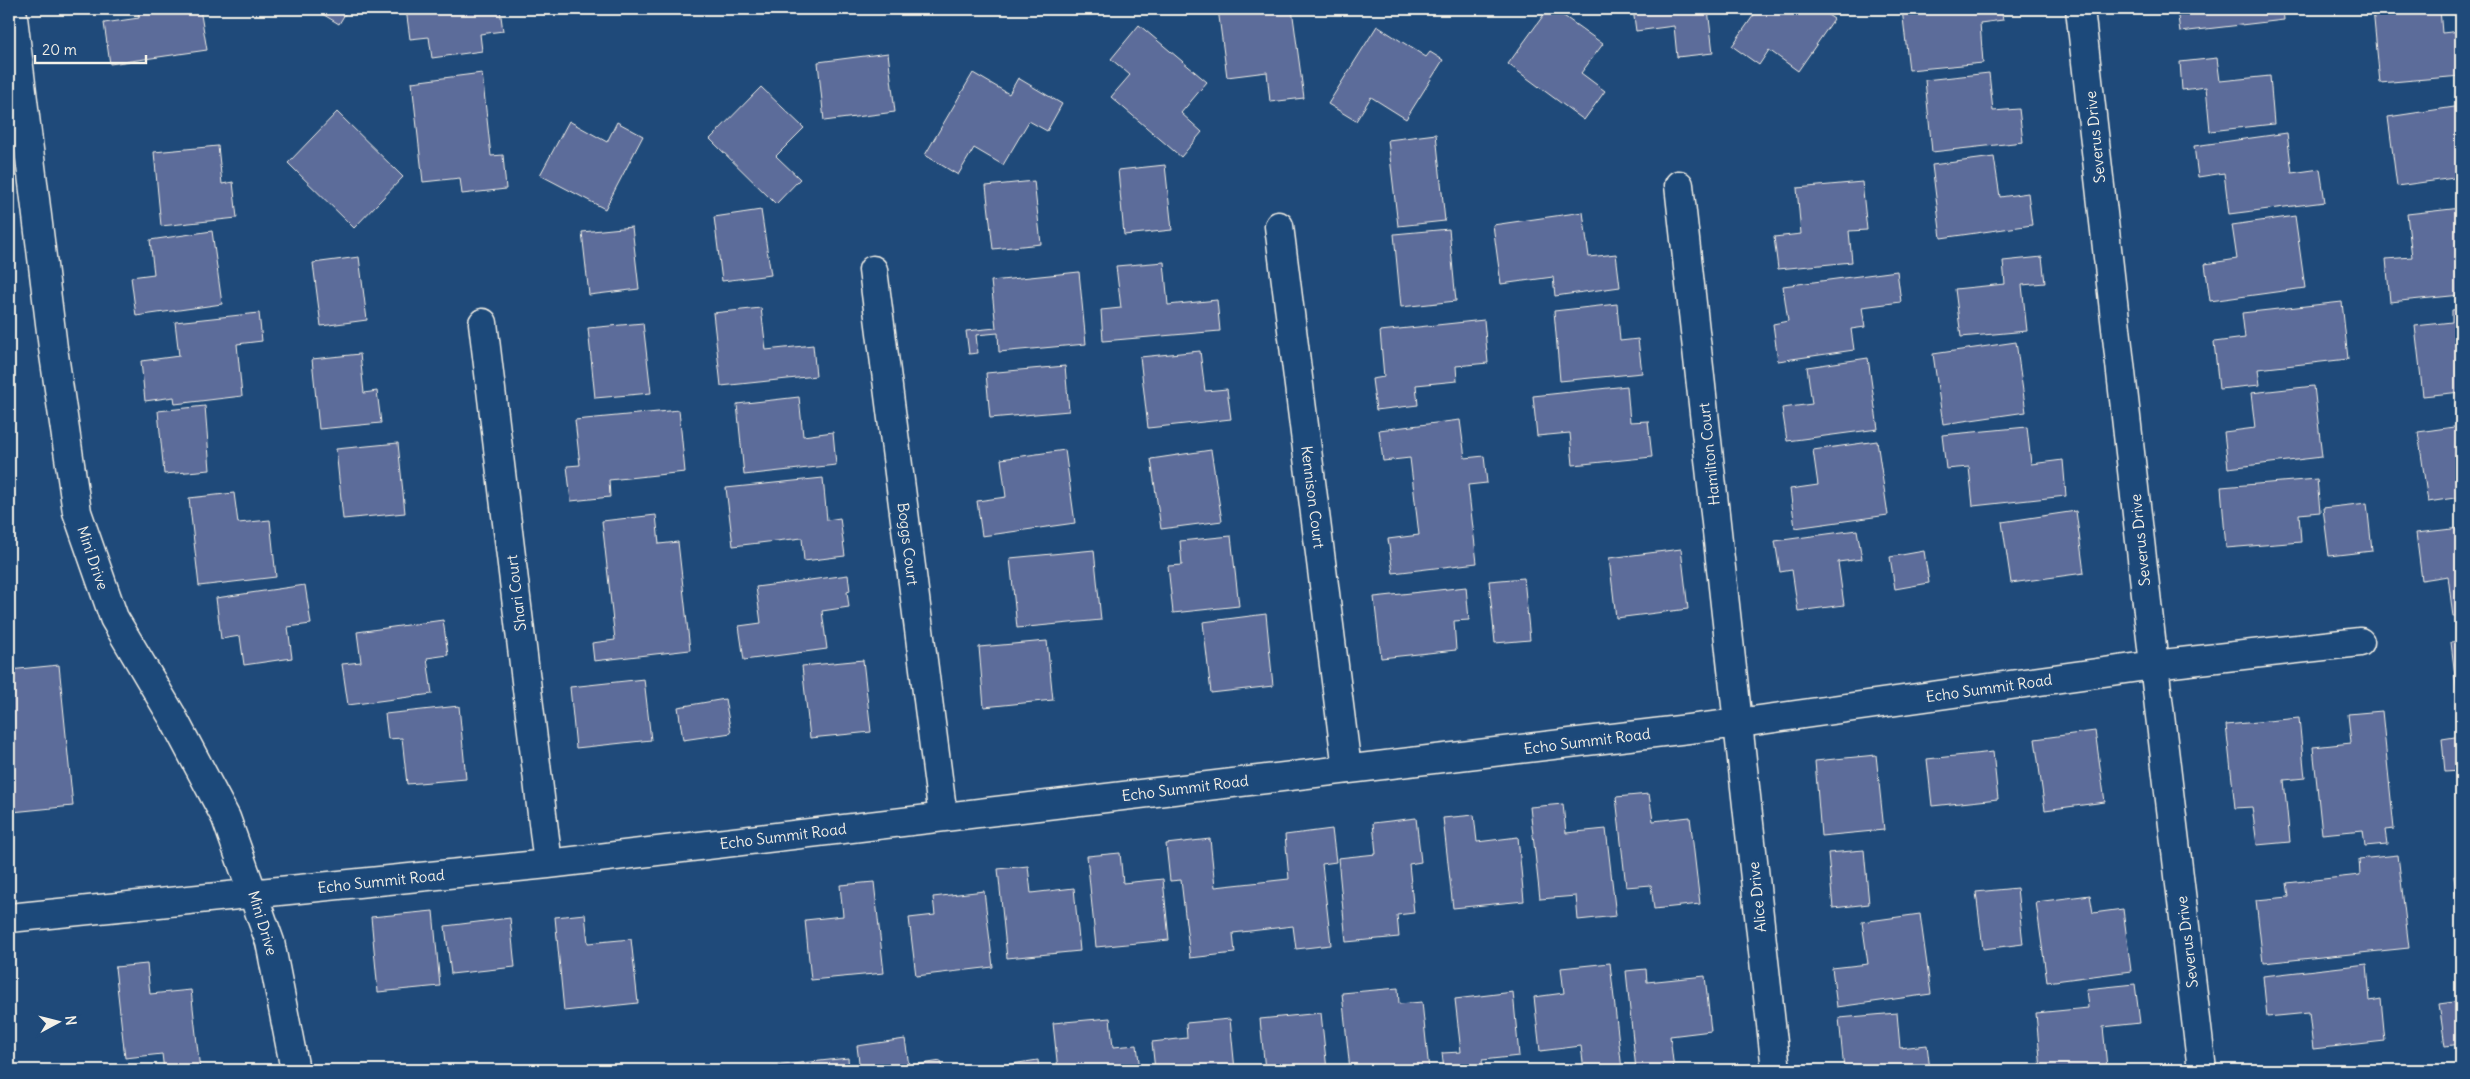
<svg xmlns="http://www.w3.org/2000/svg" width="2470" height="1079" font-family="Delius,sans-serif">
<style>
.building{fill:#5c6c9a;stroke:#f4f1e8}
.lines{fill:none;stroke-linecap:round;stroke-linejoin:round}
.minor-casing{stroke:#f4f1e8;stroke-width:31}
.minor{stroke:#1f4a7a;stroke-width:28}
.labels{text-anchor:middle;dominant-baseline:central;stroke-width:5;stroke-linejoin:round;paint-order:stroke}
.street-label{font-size:15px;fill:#f4f1e8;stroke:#1f4a7a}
</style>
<rect width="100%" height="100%" fill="#1f4a7a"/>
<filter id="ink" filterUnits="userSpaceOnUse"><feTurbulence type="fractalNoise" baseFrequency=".02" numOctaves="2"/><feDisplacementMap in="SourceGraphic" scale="10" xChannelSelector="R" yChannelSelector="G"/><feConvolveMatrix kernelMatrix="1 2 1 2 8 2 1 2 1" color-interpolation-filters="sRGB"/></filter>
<g filter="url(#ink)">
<path class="building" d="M 138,9 L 200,9 L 207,50 L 110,64 L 104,23 L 139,18 Z
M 314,9 L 348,9 L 339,24 Z
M 406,9 L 500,9 L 503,31 L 480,34 L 482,51 L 432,58 L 429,37 L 410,39 Z
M 544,9 L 555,9 L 551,14 Z
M 1218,9 L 1292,9 L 1304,98 L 1270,102 L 1267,72 L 1227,77 Z
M 1548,9 L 1554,9 L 1603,44 L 1581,73 L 1605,91 L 1584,120 L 1508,64 Z
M 1633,9 L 1708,9 L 1713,53 L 1677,57 L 1674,26 L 1636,31 Z
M 1758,9 L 1819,9 L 1834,19 L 1798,71 L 1769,50 L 1759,65 L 1732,46 Z
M 1902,9 L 2001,9 L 2003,20 L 1980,23 L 1983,63 L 1909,70 Z
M 2177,9 L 2283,9 L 2284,20 L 2180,32 Z
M 2373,9 L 2440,9 L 2442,33 L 2461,31 L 2461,76 L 2380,83 Z
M 1139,25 L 1207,82 L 1181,113 L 1202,132 L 1181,157 L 1111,97 L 1130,75 L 1111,59 Z
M 1377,26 L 1426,57 L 1430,52 L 1443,60 L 1406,119 L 1371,97 L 1356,121 L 1328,104 Z
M 888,53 L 895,112 L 824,121 L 818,62 Z
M 2217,58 L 2220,81 L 2270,76 L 2274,124 L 2210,131 L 2206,87 L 2182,90 L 2180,62 Z
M 482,73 L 491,156 L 503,155 L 506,189 L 462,194 L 460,178 L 423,182 L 412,82 Z
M 973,73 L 1009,94 L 1018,78 L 1062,104 L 1047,131 L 1029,121 L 1003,165 L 974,148 L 958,175 L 925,155 Z
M 1989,73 L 1993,111 L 2019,109 L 2023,142 L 1932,152 L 1925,80 Z
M 761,87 L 804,128 L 776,156 L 800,179 L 776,204 L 710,139 Z
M 2461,106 L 2461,177 L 2397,186 L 2388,117 Z
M 337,112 L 403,177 L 354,228 L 288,163 Z
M 569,121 L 607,142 L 617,122 L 643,136 L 605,209 L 540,175 Z
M 2287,133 L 2292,173 L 2320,169 L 2325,202 L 2229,214 L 2224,173 L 2198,177 L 2194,146 Z
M 1436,134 L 1445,221 L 1398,226 L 1388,140 Z
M 218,146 L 222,184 L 233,182 L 237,218 L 161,226 L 154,152 Z
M 1994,157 L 2000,197 L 2028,193 L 2032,225 L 1941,238 L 1932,165 Z
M 1165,165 L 1172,230 L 1124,235 L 1118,170 Z
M 1034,181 L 1041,244 L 993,249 L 986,186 Z
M 1862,182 L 1867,230 L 1849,231 L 1852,262 L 1778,269 L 1774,237 L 1801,234 L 1797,188 Z
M 2461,208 L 2461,295 L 2390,302 L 2386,259 L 2412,257 L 2407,214 Z
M 761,210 L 771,275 L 722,281 L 714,217 Z
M 1583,212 L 1589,257 L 1616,254 L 1620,287 L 1555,296 L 1553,277 L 1501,284 L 1493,225 Z
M 2295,216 L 2305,288 L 2210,301 L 2205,264 L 2237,259 L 2232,225 Z
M 632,227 L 639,289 L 589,295 L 582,232 Z
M 1449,229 L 1456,301 L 1401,307 L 1394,234 Z
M 212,231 L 222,304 L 136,316 L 131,277 L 154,274 L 150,240 Z
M 359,257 L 367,320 L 321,326 L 313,263 Z
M 2042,257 L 2045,283 L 2022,285 L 2027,331 L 1961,337 L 1955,289 L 2005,284 L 2003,261 Z
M 1164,262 L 1168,305 L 1217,300 L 1220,331 L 1103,341 L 1101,310 L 1121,308 L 1116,266 Z
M 1897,271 L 1901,302 L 1862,307 L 1865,327 L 1851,329 L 1854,350 L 1778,361 L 1773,324 L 1788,321 L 1783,286 Z
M 1079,272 L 1086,344 L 999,352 L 998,333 L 976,335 L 978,353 L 969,354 L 966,331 L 996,328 L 991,281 Z
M 2342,302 L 2348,359 L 2258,369 L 2260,385 L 2219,389 L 2214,342 L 2245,338 L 2242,313 Z
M 1617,304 L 1620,341 L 1638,339 L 1642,373 L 1560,381 L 1554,311 Z
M 761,308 L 766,350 L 813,345 L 816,376 L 721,386 L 713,313 Z
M 2461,309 L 2461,392 L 2423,396 L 2415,326 L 2452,322 L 2452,310 Z
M 259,313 L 262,341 L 237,344 L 242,396 L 175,404 L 174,397 L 145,401 L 141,361 L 179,356 L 175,322 Z
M 1484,320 L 1488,363 L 1456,366 L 1457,381 L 1416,385 L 1418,405 L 1376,410 L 1372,379 L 1384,377 L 1380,331 Z
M 643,323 L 651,393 L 595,398 L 588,328 Z
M 2016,342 L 2026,412 L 1943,424 L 1933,354 Z
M 1200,351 L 1205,391 L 1227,389 L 1231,419 L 1148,428 L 1140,357 Z
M 360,354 L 364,393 L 377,391 L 381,423 L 319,429 L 312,359 Z
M 1868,358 L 1878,429 L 1787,441 L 1782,408 L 1812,404 L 1807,367 Z
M 1065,366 L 1069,411 L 990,418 L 986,373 Z
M 1627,386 L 1630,422 L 1648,421 L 1652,457 L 1573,465 L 1570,433 L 1537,436 L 1533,396 Z
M 2314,386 L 2322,457 L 2228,468 L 2224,432 L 2255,428 L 2251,393 Z
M 799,397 L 803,436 L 833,432 L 836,465 L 744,475 L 737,404 Z
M 205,406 L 210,470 L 164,474 L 158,411 Z
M 679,410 L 685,472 L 609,480 L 610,497 L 571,501 L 567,466 L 580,465 L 575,420 Z
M 1460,420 L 1465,458 L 1484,456 L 1487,483 L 1468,485 L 1477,563 L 1393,573 L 1388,539 L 1419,535 L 1410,458 L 1383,461 L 1379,430 Z
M 2461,426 L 2461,497 L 2428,502 L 2418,432 Z
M 2027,427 L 2031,464 L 2063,460 L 2066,496 L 1973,506 L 1969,467 L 1946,469 L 1942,435 Z
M 1877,441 L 1888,515 L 1795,528 L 1790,489 L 1818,485 L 1813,450 Z
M 398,443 L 405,513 L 343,519 L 336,449 Z
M 1065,450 L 1075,523 L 982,536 L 977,501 L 1006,497 L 1001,459 Z
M 1211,450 L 1222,521 L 1161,529 L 1151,459 Z
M 823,478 L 827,520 L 840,518 L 845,556 L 804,561 L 802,538 L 733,546 L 726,488 Z
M 2317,479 L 2320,512 L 2299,514 L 2301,542 L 2226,548 L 2221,487 Z
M 234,493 L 238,523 L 270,520 L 276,577 L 199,586 L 189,498 Z
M 2367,503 L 2372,551 L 2329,556 L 2323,508 Z
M 2076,511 L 2084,573 L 2011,583 L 2002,522 Z
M 656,515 L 659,544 L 678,542 L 690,650 L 594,661 L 592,643 L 615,640 L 602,521 Z
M 2461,528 L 2461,616 L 2453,617 L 2448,576 L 2422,580 L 2416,533 Z
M 1857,530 L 1862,559 L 1838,562 L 1844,605 L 1798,611 L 1792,570 L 1780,572 L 1775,541 Z
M 1231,536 L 1239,606 L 1173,613 L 1168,566 L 1182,565 L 1180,541 Z
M 1681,549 L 1688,609 L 1616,618 L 1609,558 Z
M 1094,550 L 1101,620 L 1017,628 L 1010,558 Z
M 1924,551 L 1929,583 L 1895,589 L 1890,557 Z
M 848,575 L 850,591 L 847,592 L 849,607 L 822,611 L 827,649 L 744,660 L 739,626 L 761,623 L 756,587 Z
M 1524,578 L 1530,640 L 1495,643 L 1489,581 Z
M 305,585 L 311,624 L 288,627 L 292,658 L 244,665 L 240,636 L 221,639 L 216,598 Z
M 1466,587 L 1469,620 L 1454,621 L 1456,650 L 1381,658 L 1374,597 Z
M 1266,614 L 1273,686 L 1211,693 L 1203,622 Z
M 443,620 L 448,655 L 427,658 L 432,694 L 348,705 L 342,664 L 361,662 L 357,632 Z
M 1047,641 L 1053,700 L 984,707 L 979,647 Z
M 2461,641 L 2461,712 L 2459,712 L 2451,642 Z
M 863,660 L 871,732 L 810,738 L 802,666 Z
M 59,665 L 73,806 L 12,812 L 9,775 L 9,670 Z
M 644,679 L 651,740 L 576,748 L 570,687 Z
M 725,699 L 731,733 L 683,740 L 678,707 Z
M 459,706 L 466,779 L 407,784 L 402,738 L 388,739 L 385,714 Z
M 2382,711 L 2394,829 L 2385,830 L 2387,844 L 2365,846 L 2363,830 L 2322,834 L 2313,747 L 2351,743 L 2348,714 Z
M 2299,718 L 2305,778 L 2284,780 L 2290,842 L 2257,845 L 2252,807 L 2235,808 L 2226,725 Z
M 2095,731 L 2105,802 L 2045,810 L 2035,739 Z
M 2461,736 L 2461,771 L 2445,772 L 2442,739 Z
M 1993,752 L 1998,799 L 1932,806 L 1927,759 Z
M 1876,755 L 1884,830 L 1821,836 L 1815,761 Z
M 1649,794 L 1653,821 L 1690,817 L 1700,904 L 1654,909 L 1651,885 L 1626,887 L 1616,797 Z
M 1563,804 L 1566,833 L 1606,829 L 1616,916 L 1578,920 L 1576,896 L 1540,899 L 1530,807 Z
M 1474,815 L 1477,842 L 1518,837 L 1524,901 L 1453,908 L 1443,818 Z
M 1416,818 L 1421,862 L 1409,864 L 1414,913 L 1397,915 L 1399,937 L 1346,942 L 1338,858 L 1376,854 L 1373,823 Z
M 1332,829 L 1336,862 L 1322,864 L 1331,945 L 1296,949 L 1293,926 L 1233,933 L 1235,953 L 1190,958 L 1181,880 L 1170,881 L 1166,844 L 1210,839 L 1215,887 L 1289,879 L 1285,835 Z
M 1864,850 L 1869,904 L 1833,908 L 1828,853 Z
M 1120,853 L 1123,883 L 1163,879 L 1169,940 L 1096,947 L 1087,856 Z
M 2398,855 L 2409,948 L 2263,963 L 2256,900 L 2289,897 L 2287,883 L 2360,875 L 2359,859 Z
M 1028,866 L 1031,893 L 1074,888 L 1080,951 L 1007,958 L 998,869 Z
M 2454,876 L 2461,876 L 2461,944 Z
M 874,882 L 884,973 L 811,980 L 805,920 L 843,916 L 840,885 Z
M 2017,888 L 2023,944 L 1983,949 L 1976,892 Z
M 984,891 L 993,967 L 916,976 L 909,918 L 935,915 L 933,897 Z
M 2090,895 L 2093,913 L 2123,909 L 2131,971 L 2047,982 L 2036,902 Z
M 433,911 L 440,986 L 378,992 L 371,917 Z
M 585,914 L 588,943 L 631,939 L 638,1003 L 564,1011 L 555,917 Z
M 1920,914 L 1931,994 L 1837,1007 L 1832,968 L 1868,964 L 1862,922 Z
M 510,918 L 515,967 L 451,974 L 445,926 Z
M 1610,963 L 1622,1070 L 1584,1070 L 1581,1046 L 1540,1051 L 1534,997 L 1564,993 L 1561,968 Z
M 147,964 L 150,994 L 191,990 L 200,1070 L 164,1070 L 162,1054 L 125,1058 L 115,967 Z
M 2367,964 L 2370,1001 L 2381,999 L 2385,1041 L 2313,1049 L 2309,1013 L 2267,1017 L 2263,976 Z
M 1646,969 L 1647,982 L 1705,976 L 1711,1031 L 1670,1036 L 1674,1070 L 1636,1070 L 1626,971 Z
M 2135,984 L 2140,1023 L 2103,1027 L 2107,1067 L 2041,1070 L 2036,1013 L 2088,1008 L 2086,989 Z
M 1398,988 L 1399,1004 L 1422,1002 L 1429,1070 L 1350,1070 L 1342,993 Z
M 1513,992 L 1519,1056 L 1482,1060 L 1483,1070 L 1444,1070 L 1442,1053 L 1461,1052 L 1455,999 Z
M 2461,1001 L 2461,1044 L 2445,1046 L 2439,1004 Z
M 1321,1013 L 1327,1070 L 1265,1070 L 1260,1019 Z
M 1897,1013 L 1900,1048 L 1927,1045 L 1930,1070 L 1844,1070 L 1839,1018 Z
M 1110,1018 L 1113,1047 L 1137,1045 L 1140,1070 L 1058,1070 L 1053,1023 Z
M 1230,1019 L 1235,1070 L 1155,1070 L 1152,1042 L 1187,1038 L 1186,1023 Z
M 9,1029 L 15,1070 L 9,1070 Z
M 905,1039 L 909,1066 L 941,1061 L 942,1070 L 860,1070 L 857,1046 Z
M 848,1058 L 849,1070 L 764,1070 L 764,1067 Z
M 1038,1060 L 1039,1070 L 972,1070 Z"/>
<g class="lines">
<defs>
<path id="minor" d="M 12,9 L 53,348 L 77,512 L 114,618 L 172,716 L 226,818 L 270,942 L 295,1070
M 2080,9 L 2154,665 L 2202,1070
M 1679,185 L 1776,1070
M 1279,226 L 1347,769
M 873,270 L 943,817
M 483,323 L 548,864
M 9,918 L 548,864 L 1739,723 L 2154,665 L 2360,642"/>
</defs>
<use href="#minor" class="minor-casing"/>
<use href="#minor" class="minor"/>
</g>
</g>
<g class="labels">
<g class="street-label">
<text transform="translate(2095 137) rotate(-96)">Severus Drive</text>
<text transform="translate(1709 454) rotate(-96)">Hamilton Court</text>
<text transform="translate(1313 497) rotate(83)">Kennison Court</text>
<text transform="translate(2140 540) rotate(-96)">Severus Drive</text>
<text transform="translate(908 544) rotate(83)">Boggs Court</text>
<text transform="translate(93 558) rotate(71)">Mini Drive</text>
<text transform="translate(516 593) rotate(-97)">Shari Court</text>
<text transform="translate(1989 688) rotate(-8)">Echo Summit Road</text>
<text transform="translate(1587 741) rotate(-7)">Echo Summit Road</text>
<text transform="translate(1185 788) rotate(-7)">Echo Summit Road</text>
<text transform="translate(783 836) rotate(-7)">Echo Summit Road</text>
<text transform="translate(381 881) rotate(-6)">Echo Summit Road</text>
<text transform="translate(1757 897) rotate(-96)">Alice Drive</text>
<text transform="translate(263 923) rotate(73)">Mini Drive</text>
<text transform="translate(2187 942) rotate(-97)">Severus Drive</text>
</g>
</g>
<rect width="2470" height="1079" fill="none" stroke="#1f4a7a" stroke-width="30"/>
<rect x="15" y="15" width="2440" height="1049" fill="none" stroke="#f4f1e8" stroke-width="2" filter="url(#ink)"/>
<g transform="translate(58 1022) rotate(83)" stroke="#1f4a7a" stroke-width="4" paint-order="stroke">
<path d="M0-4L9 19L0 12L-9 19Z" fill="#f4f1e8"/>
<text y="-8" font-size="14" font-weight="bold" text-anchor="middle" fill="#f4f1e8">N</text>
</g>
<path d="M35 55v8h111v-8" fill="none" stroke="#f4f1e8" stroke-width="2.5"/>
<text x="42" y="55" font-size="15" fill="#f4f1e8" stroke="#1f4a7a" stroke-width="4" paint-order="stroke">20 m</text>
</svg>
